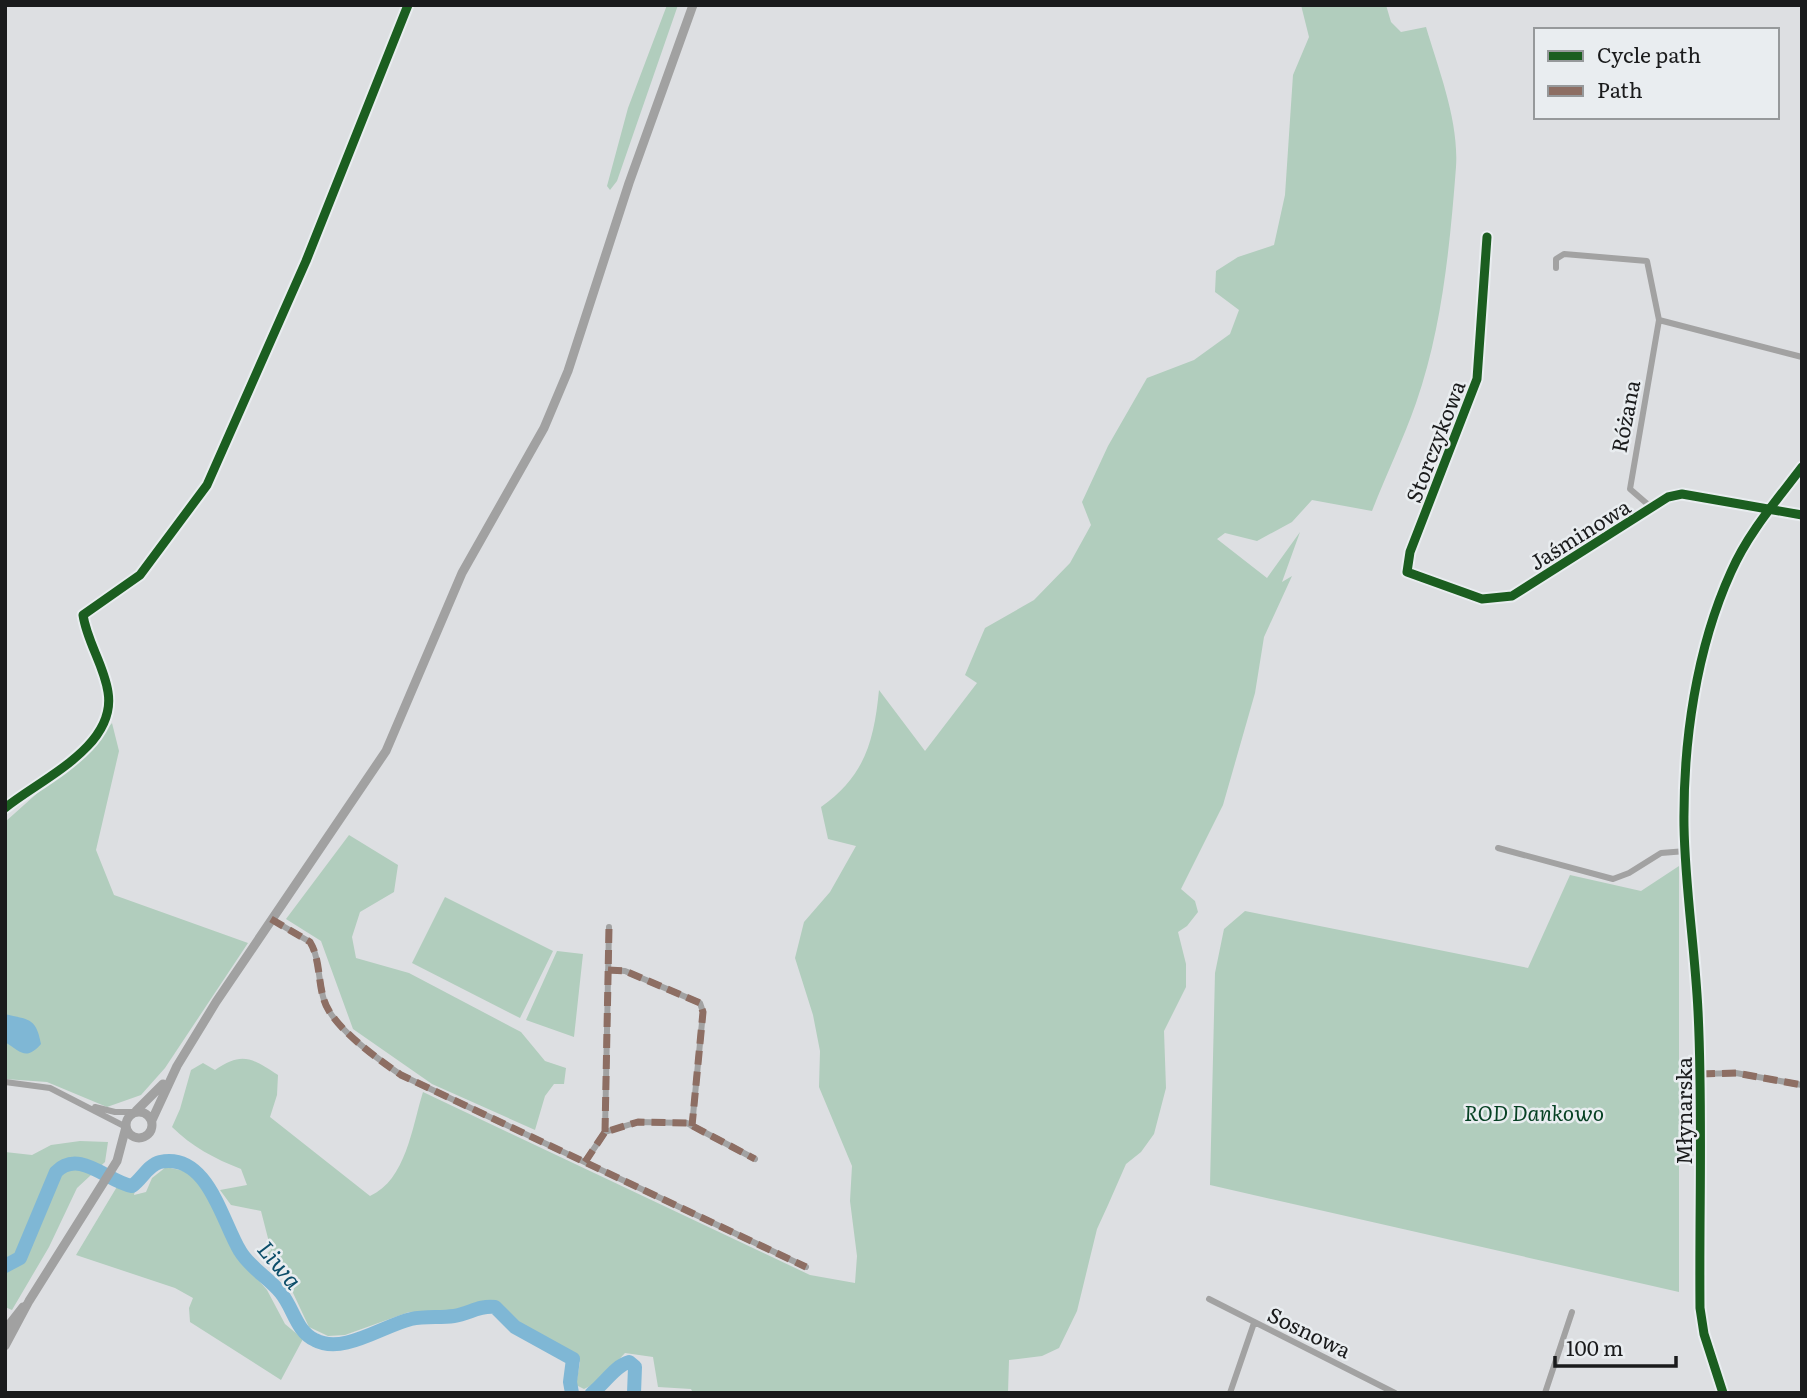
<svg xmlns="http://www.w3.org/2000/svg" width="1807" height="1398" font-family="Literata,serif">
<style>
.green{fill:#b1cdbd}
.water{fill:#7fb7d5}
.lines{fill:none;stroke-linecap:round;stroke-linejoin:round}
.river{stroke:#7fb7d5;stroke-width:14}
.street{stroke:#a2a2a2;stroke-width:6}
.secondary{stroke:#a1a1a1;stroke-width:9}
.quiet{stroke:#8d6e63;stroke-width:7;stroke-dasharray:14 7;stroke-linecap:butt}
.cycleway-casing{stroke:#e9edf0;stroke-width:13}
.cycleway{stroke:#1b5e20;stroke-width:9}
.labels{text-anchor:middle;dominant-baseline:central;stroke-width:5;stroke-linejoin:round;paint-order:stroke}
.street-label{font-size:21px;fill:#1a1b1c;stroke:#e9edf0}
.park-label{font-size:21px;font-style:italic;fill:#074224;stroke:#e9edf0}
.water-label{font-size:23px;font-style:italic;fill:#0c4d69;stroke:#e9edf0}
</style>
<rect width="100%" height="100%" fill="#dddfe2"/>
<path class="green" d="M 667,5 L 678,5 L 617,181 L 610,190 L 607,186 L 628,108 Z
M 1301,5 L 1386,5 L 1391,22 L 1401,32 L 1426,27 C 1439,71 1459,121 1456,167 C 1450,245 1442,329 1416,403 C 1403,440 1386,475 1372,511 L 1312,500 L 1292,522 L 1257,541 L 1225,533 L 1217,539 L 1267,578 L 1300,532 L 1282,582 L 1292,576 L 1264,637 L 1255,693 L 1223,805 L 1181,889 L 1195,901 L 1198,912 L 1187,926 L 1178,932 L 1186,964 L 1186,987 L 1164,1031 L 1166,1088 L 1154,1134 L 1141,1152 L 1126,1164 L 1108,1205 L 1097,1229 L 1077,1311 L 1059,1348 L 1042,1356 L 1009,1360 L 1008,1393 L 693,1393 L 691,1389 L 658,1387 L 653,1357 L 625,1353 L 598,1382 L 584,1389 L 576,1385 L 580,1362 L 523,1325 L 502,1307 L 475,1304 L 457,1311 L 409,1312 L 345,1335 L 328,1336 L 309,1327 L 286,1278 L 262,1258 L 271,1250 L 261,1211 L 231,1205 L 220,1190 L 247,1185 L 241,1169 C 215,1159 191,1146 172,1127 L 180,1109 L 191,1070 L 203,1063 L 215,1070 C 242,1051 252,1058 278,1075 L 277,1095 L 270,1117 L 370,1196 C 406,1180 412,1127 423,1092 L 810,1275 L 855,1283 L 857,1256 L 850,1201 L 852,1166 L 819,1087 L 820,1051 L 813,1015 L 795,958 L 804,922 L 830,892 L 856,846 L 828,839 L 821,807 C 865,776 874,741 879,690 L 925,751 L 977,683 L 965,675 L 985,628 L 1034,600 L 1070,563 L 1091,525 L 1082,502 L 1108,446 L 1147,378 L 1194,360 L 1230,334 L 1239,310 L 1215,292 L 1216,271 L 1238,257 L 1274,245 L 1285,195 L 1293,75 L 1309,37 Z
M 112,723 L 119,751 L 96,850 L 114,895 L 248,943 L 165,1068 L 141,1095 L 107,1107 L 47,1082 L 5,1079 L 5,822 L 100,737 Z
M 349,835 L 398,865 L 394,892 L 360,912 L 352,937 L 356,958 L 409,973 L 521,1032 L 545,1061 L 566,1068 L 564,1084 L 554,1084 L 545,1096 L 535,1130 L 432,1084 L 353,1029 L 321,941 L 286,919 Z
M 1679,866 L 1679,1292 L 1210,1185 L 1215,973 L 1224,929 L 1245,911 L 1528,968 L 1570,875 L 1641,891 Z
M 445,897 L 553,951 L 520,1018 L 412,963 Z
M 557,951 L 583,954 L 574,1037 L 526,1020 Z
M 80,1141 L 108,1142 L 105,1162 L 77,1188 L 49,1247 L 12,1310 L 5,1307 L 5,1152 L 32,1155 L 51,1145 Z
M 166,1167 L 189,1172 L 207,1192 L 235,1253 L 267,1290 L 285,1324 L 303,1339 L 281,1380 L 190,1322 L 189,1308 L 193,1298 L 175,1288 L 76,1255 L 118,1185 L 135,1190 L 134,1195 L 146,1192 L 152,1178 Z"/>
<path class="water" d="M 5,1014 C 30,1020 36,1018 41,1044 C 26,1061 21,1052 5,1042 Z"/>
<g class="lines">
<path class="river" d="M 5,1266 L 20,1258 L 56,1172 C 79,1148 108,1182 132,1186 C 142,1179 148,1165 160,1162 C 208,1152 222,1222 240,1251 C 250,1268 269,1278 281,1293 C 294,1309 296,1331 315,1340 C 343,1355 382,1326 411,1319 C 426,1316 440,1318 454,1316 C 469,1314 479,1305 495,1307 L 515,1327 L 573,1359 L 570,1382 L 572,1393
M 592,1393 C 604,1384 616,1365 629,1362 L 635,1367 L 634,1393"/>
<path class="street" d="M 1487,237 L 1477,379 L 1410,552 L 1407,572 L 1482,599 L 1512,596 L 1668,497 L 1682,494 L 1802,515
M 1556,268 L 1556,259 L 1564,254 L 1647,261 L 1659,320 L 1630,489 L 1652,508
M 1659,320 L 1802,357
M 5,808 C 41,779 117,746 108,692 C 104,665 87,642 83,615 L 140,575 L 207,485 L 306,261 L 408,5
M 1498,848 L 1613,879 L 1629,873 L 1661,853 L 1686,851
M 271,919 L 310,942 C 320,958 318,982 324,1000 C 332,1027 378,1059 401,1075 L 806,1267
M 608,970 L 625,971 L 700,1003 L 703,1012 L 692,1126
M 1701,1074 L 1736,1073 L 1802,1085
M 5,1082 L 50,1088 L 126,1127
M 95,1107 L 115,1112 L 135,1112
M 605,1132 L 609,927
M 585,1162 L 605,1132 L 638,1122 L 687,1123 L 755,1159
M 1209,1299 L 1395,1393
M 1230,1393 L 1254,1323
M 1545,1393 L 1572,1312"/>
<path class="secondary" d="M 136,1111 L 163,1084
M126 1125a13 13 0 1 1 26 0a13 13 0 1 1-26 0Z
M 152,1120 L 177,1066 L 216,1002 L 386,751 L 462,573 L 544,428 L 568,371 L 629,183 L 693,5
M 5,1330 L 23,1307
M 5,1346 L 29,1301 L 117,1161 L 126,1127
M 1723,1393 L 1704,1334 L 1700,1308 C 1699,1209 1703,1110 1698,1011 C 1695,949 1685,887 1684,826 C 1683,742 1696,649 1731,572 C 1748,533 1777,500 1802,467"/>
<path class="quiet" d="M 271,919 L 310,942 C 320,958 318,982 324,1000 C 332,1027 378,1059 401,1075 L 806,1267
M 608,970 L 625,971 L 700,1003 L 703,1012 L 692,1126
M 1701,1074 L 1736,1073 L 1802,1085
M 605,1132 L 609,927
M 585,1162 L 605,1132 L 638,1122 L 687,1123 L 755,1159"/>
<defs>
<path id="cycleway" d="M 1487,237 L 1477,379 L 1410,552 L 1407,572 L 1482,599 L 1512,596 L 1668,497 L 1682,494 L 1802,515
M 5,808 C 41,779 117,746 108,692 C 104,665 87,642 83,615 L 140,575 L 207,485 L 306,261 L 408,5
M 1723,1393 L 1704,1334 L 1700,1308 C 1699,1209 1703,1110 1698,1011 C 1695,949 1685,887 1684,826 C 1683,742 1696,649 1731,572 C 1748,533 1777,500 1802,467"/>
</defs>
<use href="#cycleway" class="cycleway-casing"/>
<use href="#cycleway" class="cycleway"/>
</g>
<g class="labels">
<g class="street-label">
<text transform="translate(1624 416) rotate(-79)">Różana</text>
<text transform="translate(1434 441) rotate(-69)">Storczykowa</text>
<text transform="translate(1579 533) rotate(-32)">Jaśminowa</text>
<text transform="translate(1682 1111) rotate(-90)">Młynarska</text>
<text transform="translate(1310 1331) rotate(26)">Sosnowa</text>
</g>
<g class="park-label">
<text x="1534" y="1111">ROD Dankowo</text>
</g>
<g class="water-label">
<text transform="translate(281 1264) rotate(50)">Liwa</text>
</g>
</g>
<rect width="1807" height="1398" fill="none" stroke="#1a1b1c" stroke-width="14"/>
<rect x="1534" y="28" width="245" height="91" fill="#e9edf0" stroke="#96999b" stroke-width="2"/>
<rect x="1548" y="51" width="35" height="10" fill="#1b5e20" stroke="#96999b" stroke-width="2"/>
<text x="1597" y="63" font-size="21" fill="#1a1b1c">Cycle path</text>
<rect x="1548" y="86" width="35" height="10" fill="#8d6e63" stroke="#96999b" stroke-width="2"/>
<text x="1597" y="98" font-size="21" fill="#1a1b1c">Path</text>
<path d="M1555 1356v10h121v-10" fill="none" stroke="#1a1b1c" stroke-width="3.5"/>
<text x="1566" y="1356" font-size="21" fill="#1a1b1c" stroke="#e9edf0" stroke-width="5" paint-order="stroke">100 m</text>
</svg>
